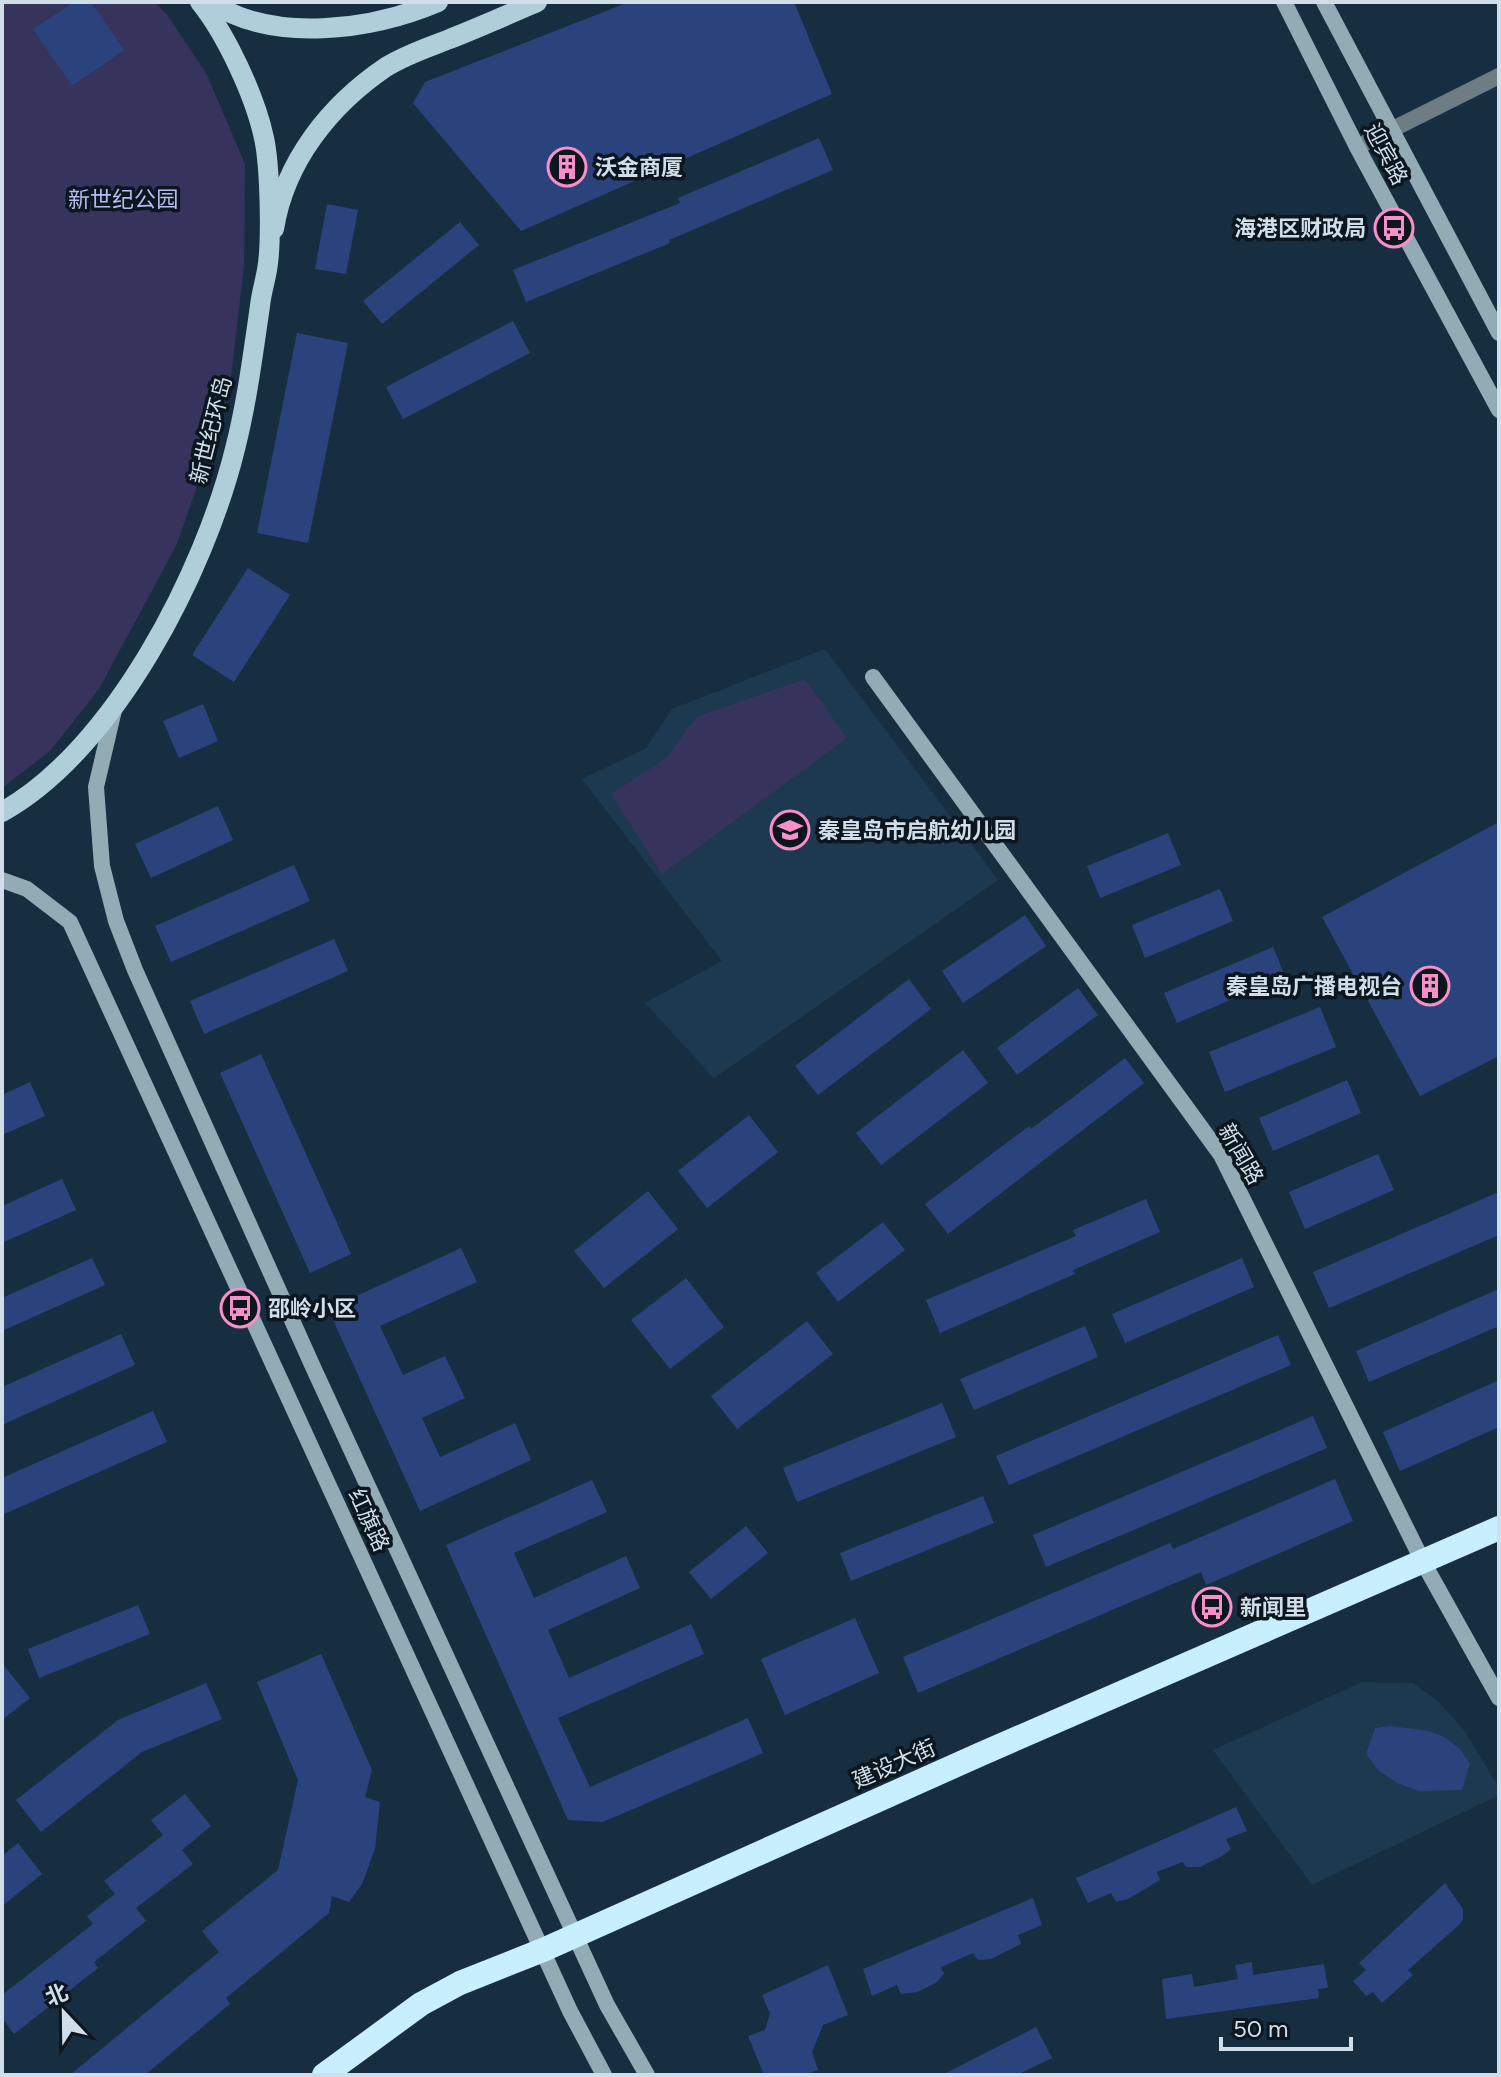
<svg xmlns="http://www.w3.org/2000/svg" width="1501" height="2077" font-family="Figtree,'Noto Sans SC',sans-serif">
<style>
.built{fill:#1c3950}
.green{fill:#36335c}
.building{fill:#2a437c}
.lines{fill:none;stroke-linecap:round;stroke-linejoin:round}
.street{stroke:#6e7d83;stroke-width:16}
.secondary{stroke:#92abb4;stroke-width:16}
.primary{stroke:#afceda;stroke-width:20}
.highway{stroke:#c8effd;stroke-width:24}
.labels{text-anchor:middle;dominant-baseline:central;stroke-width:7;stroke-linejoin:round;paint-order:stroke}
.street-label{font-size:22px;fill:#d0deea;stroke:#0b161e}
.poi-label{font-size:22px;font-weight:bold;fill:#d0deea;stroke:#0b161e;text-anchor:start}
.park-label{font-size:22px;fill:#b9b9f1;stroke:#0b161e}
</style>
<rect width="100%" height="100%" fill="#172e41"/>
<path class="built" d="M 825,649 L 998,880 L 714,1078 L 645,1003 L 722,961 L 582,779 L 646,748 L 672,709 Z
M 1362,1682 L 1413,1683 L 1439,1702 L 1464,1730 L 1499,1788 L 1499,1795 L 1312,1885 L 1213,1750 Z"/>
<path class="green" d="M 2,2 L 155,2 L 168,16 L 207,75 L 245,164 L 244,266 L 229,394 L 177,544 L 99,689 L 50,751 L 2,788 Z
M 805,679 L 847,738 L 662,874 L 611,794 L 666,758 L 696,717 Z"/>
<path class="building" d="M 74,2 L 91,2 L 124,50 L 72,86 L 33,29 Z
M 629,2 L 794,2 L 832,94 L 521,231 L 413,103 L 425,82 Z
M 819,138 L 833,170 L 669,240 L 670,243 L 526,302 L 513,270 L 680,203 L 678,198 Z
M 327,204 L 358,210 L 346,274 L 315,269 Z
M 460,222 L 479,245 L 382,324 L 363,301 Z
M 513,321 L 530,353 L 403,419 L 386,387 Z
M 297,333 L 348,343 L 308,543 L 257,533 Z
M 248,568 L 290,595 L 234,682 L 192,655 Z
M 203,704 L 218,741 L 179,758 L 163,721 Z
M 218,806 L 233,840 L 151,878 L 135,844 Z
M 1499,822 L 1499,1056 L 1420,1096 L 1322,917 Z
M 1168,833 L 1181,865 L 1100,898 L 1087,866 Z
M 294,865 L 310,901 L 171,962 L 155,926 Z
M 1220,889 L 1233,921 L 1145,958 L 1132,925 Z
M 1025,915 L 1046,946 L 963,1003 L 942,971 Z
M 334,939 L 348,971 L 204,1034 L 190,1001 Z
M 1273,947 L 1285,976 L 1177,1023 L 1164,993 Z
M 909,979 L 931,1009 L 818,1095 L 795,1066 Z
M 1078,988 L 1098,1015 L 1017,1075 L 997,1048 Z
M 1320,1007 L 1336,1047 L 1225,1092 L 1209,1052 Z
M 963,1050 L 988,1083 L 881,1165 L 856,1133 Z
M 261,1054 L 351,1254 L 310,1273 L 220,1073 Z
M 1125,1058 L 1144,1083 L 948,1234 L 925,1204 L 1029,1126 L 1031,1129 Z
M 1347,1080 L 1361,1113 L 1273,1151 L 1259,1118 Z
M 30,1082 L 45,1116 L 2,1135 L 2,1095 Z
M 749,1115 L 778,1152 L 707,1208 L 678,1171 Z
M 1378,1154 L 1394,1190 L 1305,1229 L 1289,1192 Z
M 62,1179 L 76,1210 L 2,1243 L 2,1206 Z
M 648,1191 L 678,1229 L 604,1288 L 574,1251 Z
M 1499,1192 L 1499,1235 L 1329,1308 L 1313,1272 Z
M 1146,1199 L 1160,1232 L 1073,1270 L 1075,1274 L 940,1333 L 926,1300 L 1076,1236 L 1073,1230 Z
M 883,1222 L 905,1250 L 838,1302 L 816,1273 Z
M 461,1248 L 477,1282 L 380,1326 L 403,1375 L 445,1356 L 465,1398 L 422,1418 L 440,1457 L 515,1423 L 531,1460 L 420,1511 L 328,1309 Z
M 92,1258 L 105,1285 L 2,1331 L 2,1298 Z
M 1242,1258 L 1254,1287 L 1125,1343 L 1112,1314 Z
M 686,1278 L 724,1327 L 670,1369 L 631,1320 Z
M 1499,1289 L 1499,1326 L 1369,1382 L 1356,1351 Z
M 807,1321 L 833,1354 L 737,1429 L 711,1396 Z
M 1085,1326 L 1098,1357 L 974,1410 L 960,1379 Z
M 121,1334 L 135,1365 L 2,1425 L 2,1387 Z
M 1278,1335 L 1291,1365 L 1009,1485 L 996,1456 Z
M 1499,1380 L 1499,1427 L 1400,1471 L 1383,1432 Z
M 942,1403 L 956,1437 L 797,1502 L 783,1468 Z
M 153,1411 L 167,1442 L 2,1515 L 2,1478 Z
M 1313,1416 L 1327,1448 L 1046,1567 L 1033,1535 Z
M 1335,1479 L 1353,1521 L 1206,1585 L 1201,1572 L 918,1693 L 903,1657 L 1170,1543 L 1173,1549 Z
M 592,1480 L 607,1512 L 514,1553 L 534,1598 L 626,1556 L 640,1588 L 548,1630 L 569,1678 L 691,1624 L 704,1654 L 558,1718 L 590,1787 L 748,1718 L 763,1753 L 603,1822 L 568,1820 L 446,1545 Z
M 983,1496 L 994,1523 L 851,1581 L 840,1553 Z
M 746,1526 L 768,1553 L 711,1599 L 689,1572 Z
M 138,1605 L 150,1634 L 39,1678 L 28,1649 Z
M 855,1618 L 879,1673 L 785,1715 L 761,1659 Z
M 321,1654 L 372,1770 L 365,1797 L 380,1802 L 375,1849 L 362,1884 L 349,1902 L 332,1896 L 329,1913 L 226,1998 L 230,2004 L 145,2075 L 70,2075 L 219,1952 L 202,1931 L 278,1870 L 298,1780 L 257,1682 Z
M 2,1663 L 30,1698 L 2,1720 Z
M 206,1683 L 222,1719 L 142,1752 L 41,1832 L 16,1800 L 118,1720 Z
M 1391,1726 L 1429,1731 L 1446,1738 L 1460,1749 L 1470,1764 L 1462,1790 L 1419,1791 L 1397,1783 L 1379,1771 L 1366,1754 L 1375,1728 Z
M 185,1794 L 211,1826 L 182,1850 L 193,1864 L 136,1908 L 146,1921 L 94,1962 L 98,1968 L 14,2034 L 2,2018 L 2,1995 L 93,1924 L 87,1916 L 115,1894 L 104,1881 L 163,1835 L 151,1820 Z
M 1236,1807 L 1247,1831 L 1226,1839 L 1231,1849 L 1222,1856 L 1200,1867 L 1187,1867 L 1182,1862 L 1157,1872 L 1160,1880 L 1128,1899 L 1116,1902 L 1111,1893 L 1088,1903 L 1076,1878 Z
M 18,1843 L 42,1874 L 2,1906 L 2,1856 Z
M 1445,1883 L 1463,1909 L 1463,1919 L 1459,1925 L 1408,1970 L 1413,1975 L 1382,2003 L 1373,1992 L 1366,1996 L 1353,1981 L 1366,1970 L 1359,1963 Z
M 1033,1898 L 1042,1925 L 1018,1935 L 1021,1944 L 991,1959 L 978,1960 L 973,1953 L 941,1967 L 944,1974 L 936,1983 L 917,1992 L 901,1994 L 897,1985 L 872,1996 L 863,1969 Z
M 1252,1962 L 1253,1975 L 1324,1964 L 1328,1988 L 1318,1989 L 1319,1998 L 1166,2019 L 1162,1979 L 1192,1974 L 1194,1987 L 1238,1979 L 1235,1965 Z
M 828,1965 L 848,2015 L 823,2025 L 812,2052 L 818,2070 L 805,2075 L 764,2075 L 748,2036 L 765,2030 L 770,2014 L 762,1995 Z
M 1036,2027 L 1052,2058 L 1017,2075 L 942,2075 Z"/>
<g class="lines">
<path class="street" d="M 1357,147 L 1499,76"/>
<path class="secondary" d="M 1284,2 L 1357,147 L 1499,410
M 1324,2 L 1499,333
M 873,677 L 1221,1155 L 1423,1562 L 1499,1698
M 115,706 L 96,787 L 102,866 L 116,921 L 135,970 L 313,1367 L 607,2005 L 647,2075
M 2,880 L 27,889 L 70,922 L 570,2011 L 604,2075"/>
<path class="primary" d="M 211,2 C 273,44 372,30 438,2
M 274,229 C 285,161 330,105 386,67 C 405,55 426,48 447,40 C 478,28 507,15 537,2
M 2,812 C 115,749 205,571 235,449 C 247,402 253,354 260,306 C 261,294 265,282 267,270 C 272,243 270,165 264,138 C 255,96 226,34 200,2"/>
<path class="highway" d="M 324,2075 L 421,2004 L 460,1983 L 543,1950 L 981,1754 L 1499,1528"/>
</g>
<defs>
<symbol id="building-ring" viewBox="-11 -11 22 22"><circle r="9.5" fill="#0b161e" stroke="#f98fc9" stroke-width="1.5"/><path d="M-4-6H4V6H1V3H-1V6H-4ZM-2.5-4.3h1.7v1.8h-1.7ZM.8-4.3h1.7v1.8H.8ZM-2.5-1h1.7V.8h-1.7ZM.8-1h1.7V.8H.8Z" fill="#f98fc9"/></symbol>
<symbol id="bus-ring" viewBox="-11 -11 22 22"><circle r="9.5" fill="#0b161e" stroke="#f98fc9" stroke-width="1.5"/><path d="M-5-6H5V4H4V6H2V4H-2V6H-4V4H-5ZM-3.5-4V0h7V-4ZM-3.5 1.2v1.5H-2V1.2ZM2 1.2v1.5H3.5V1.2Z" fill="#f98fc9"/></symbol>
<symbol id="school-ring" viewBox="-11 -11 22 22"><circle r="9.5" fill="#0b161e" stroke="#f98fc9" stroke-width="1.5"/><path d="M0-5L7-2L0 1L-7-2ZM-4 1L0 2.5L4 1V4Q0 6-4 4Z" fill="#f98fc9"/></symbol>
</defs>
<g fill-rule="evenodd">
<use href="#building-ring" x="545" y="145" width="44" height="44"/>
<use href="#bus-ring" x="1372" y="206" width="44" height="44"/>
<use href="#school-ring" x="768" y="808" width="44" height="44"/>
<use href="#building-ring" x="1408" y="964" width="44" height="44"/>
<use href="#bus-ring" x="218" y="1286" width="44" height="44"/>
<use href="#bus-ring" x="1190" y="1585" width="44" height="44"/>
</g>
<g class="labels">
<g class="street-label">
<text transform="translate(1386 154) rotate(62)">迎宾路</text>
<text transform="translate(211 430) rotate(-76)">新世纪环岛</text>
<text transform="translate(1241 1154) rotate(60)">新闻路</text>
<text transform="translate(369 1520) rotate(65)">红旗路</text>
<text transform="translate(894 1764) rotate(-24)">建设大街</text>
</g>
<g class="poi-label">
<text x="595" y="167">沃金商厦</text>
<text x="1366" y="228" text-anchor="end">海港区财政局</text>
<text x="818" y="830">秦皇岛市启航幼儿园</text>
<text x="1402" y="986" text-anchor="end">秦皇岛广播电视台</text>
<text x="268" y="1308">邵岭小区</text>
<text x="1240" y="1607">新闻里</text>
</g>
<g class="park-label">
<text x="123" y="199">新世纪公园</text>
</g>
</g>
<rect width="1501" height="2077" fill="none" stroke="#d0deea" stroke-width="8"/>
<g transform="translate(64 2013) rotate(338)" stroke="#0b161e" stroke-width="6" paint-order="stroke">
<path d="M0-6L14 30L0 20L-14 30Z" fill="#d0deea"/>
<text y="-12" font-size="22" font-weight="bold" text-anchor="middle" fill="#d0deea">北</text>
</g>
<path d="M1221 2037v12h130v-12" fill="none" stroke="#d0deea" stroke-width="4"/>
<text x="1233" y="2037" font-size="24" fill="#d0deea" stroke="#0b161e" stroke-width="6" paint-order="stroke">50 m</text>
</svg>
